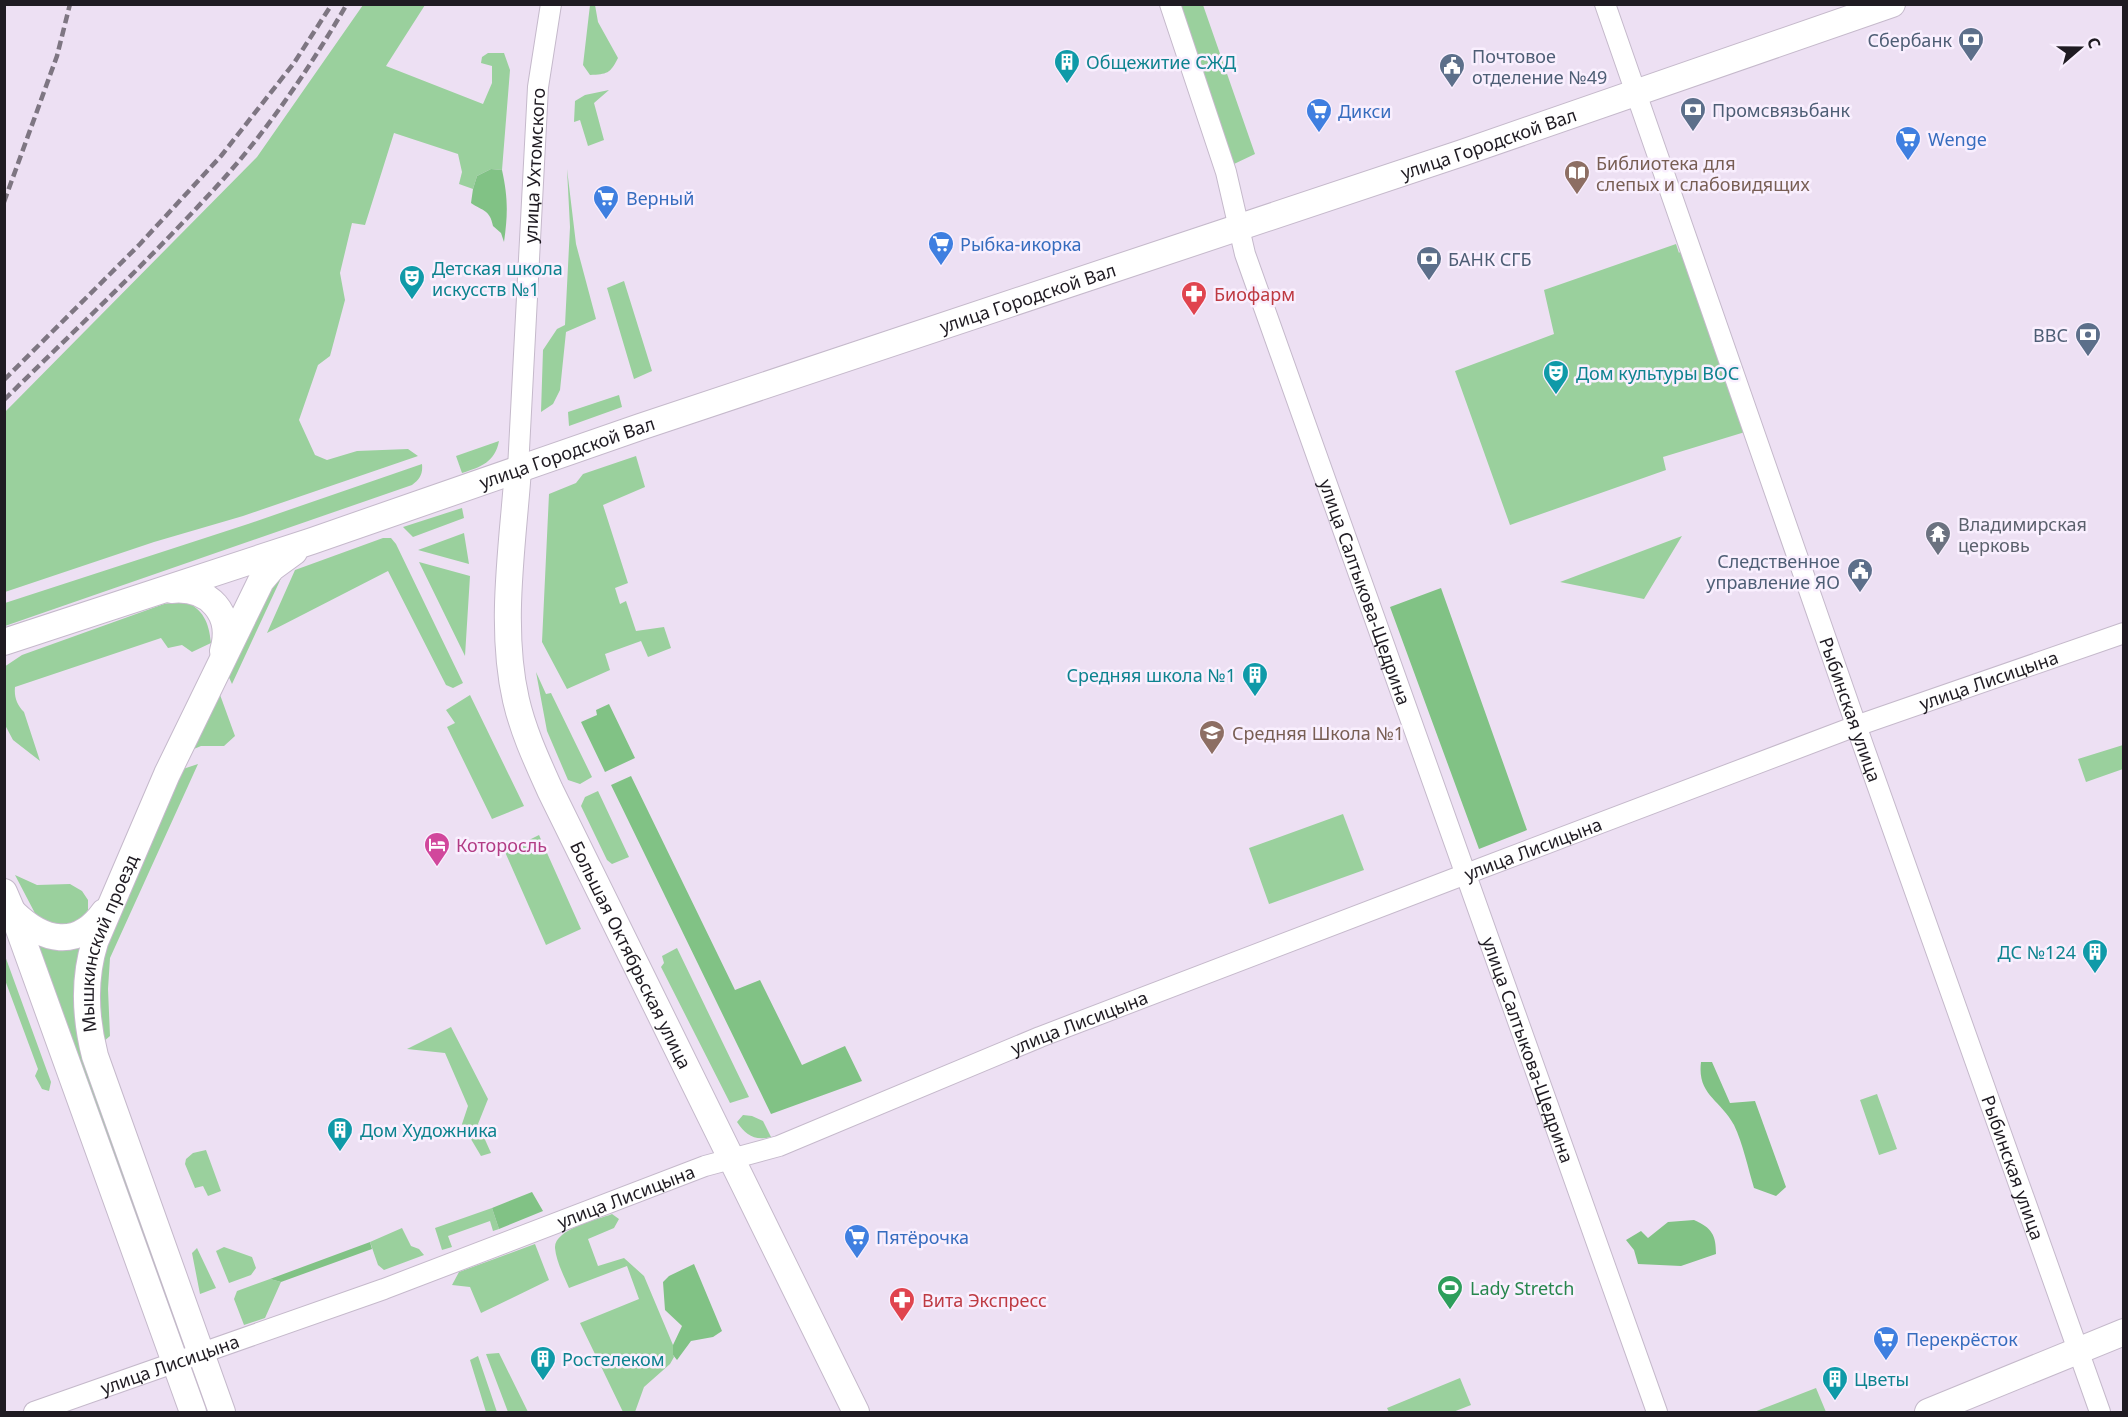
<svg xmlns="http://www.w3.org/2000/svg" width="2128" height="1417" font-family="'Noto Sans',sans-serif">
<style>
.green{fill:#9ad09d}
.forest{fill:#81c285}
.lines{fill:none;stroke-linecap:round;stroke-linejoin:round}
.minor-casing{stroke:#c5b9cb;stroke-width:22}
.major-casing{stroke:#c5b9cb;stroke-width:28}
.minor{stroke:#fff;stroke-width:20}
.major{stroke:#fff;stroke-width:26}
.rail{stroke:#7e7682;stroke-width:4.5;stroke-dasharray:9 4.5;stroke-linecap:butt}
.labels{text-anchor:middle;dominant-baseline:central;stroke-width:5;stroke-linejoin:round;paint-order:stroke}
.service-label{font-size:18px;fill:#4e5e75;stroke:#f9effe;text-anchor:end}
.culture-label{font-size:18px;fill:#0d838f;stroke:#f9effe;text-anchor:start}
.shop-label{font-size:18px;fill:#366cbe;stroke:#f9effe;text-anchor:start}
.street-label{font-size:18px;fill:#1f1b22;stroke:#f9effe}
.education-label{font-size:18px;fill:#785e54;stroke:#f9effe;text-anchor:start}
.health-label{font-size:18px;fill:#be3a42;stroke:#f9effe;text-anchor:start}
.worship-label{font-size:18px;fill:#5b616d;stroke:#f9effe;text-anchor:start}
.hotel-label{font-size:18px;fill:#b23c85;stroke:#f9effe;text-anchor:start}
.leisure-label{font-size:18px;fill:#27864d;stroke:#f9effe;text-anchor:start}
</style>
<rect width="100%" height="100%" fill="#ede0f3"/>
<path class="green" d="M 363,5 L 425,5 L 386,66 L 483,104 L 492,83 L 492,66 L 481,63 L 482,57 L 488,53 L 504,53 L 510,70 L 502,170 L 491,169 L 477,176 L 473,189 L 459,184 L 462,172 L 458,154 L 394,133 L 365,225 L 352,223 L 340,273 L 345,300 L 330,356 L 318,365 L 299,420 L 315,455 L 327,460 L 357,451 L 408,449 L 418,456 L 243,516 L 154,542 L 5,592 L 4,413 L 257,157 Z
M 590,5 L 595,5 L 598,22 L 618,58 C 610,74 607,74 590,75 L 583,65 Z
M 1179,5 L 1203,5 L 1255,154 L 1234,164 Z
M 609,90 L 594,103 L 604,140 L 588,146 L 580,120 L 574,122 L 575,101 L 585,95 Z
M 567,169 L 576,244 L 596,319 L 566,332 L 560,390 L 553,404 L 541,412 L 543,350 L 557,329 L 565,325 L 570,227 Z
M 1676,244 L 1679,253 L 1684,247 L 1714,336 L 1710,338 L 1745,432 L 1663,457 L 1666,470 L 1510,525 L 1455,371 L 1554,334 L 1544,290 Z
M 624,281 L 652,371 L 634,379 L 607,288 Z
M 619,395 L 622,407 L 569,426 L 568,412 Z
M 499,441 C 495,462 481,467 462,473 L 456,456 Z
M 636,456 L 645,487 L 603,505 L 628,583 L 615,588 L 620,604 L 626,601 L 636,631 L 664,627 L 671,648 L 648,657 L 641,641 L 605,654 L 610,670 L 567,689 L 542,642 L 549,494 L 576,483 L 583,474 Z
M 422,464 C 423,474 420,479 412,485 L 5,626 L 5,603 L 248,524 Z
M 462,508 L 464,518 L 413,537 L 403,527 Z
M 464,533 L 469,564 L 418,550 Z
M 1682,536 L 1644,599 L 1560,582 Z
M 383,538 L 391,538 L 396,544 L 463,683 L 453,688 L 446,685 L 388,571 L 267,633 L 295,570 Z
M 419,562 L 470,576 L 465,656 Z
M 283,574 L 232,684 L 227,673 L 265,589 Z
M 184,601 C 203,609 209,622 211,643 L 192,652 L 182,645 L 168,648 L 161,638 L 15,687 C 14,697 17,705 24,712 L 40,761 L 13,740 L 5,725 L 4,667 L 22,655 L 164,604 Z
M 536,672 L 546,694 L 551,693 L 592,777 L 580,784 L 568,780 L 547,731 Z
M 219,692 L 235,736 L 224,746 L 201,746 L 189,751 Z
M 470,695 L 524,806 L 492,819 L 447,727 L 455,723 L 446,710 Z
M 2123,745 L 2123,769 L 2086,782 L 2078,759 Z
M 198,764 L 110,958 L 108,989 L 110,1036 L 103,1042 L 98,992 L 100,966 L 109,936 L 183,769 Z
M 598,791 L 629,857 L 612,864 L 607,860 L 581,806 L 585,797 Z
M 1343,814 L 1364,870 L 1269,904 L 1249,848 Z
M 539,835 L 581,929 L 546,945 L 505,852 Z
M 15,875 L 37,885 L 70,884 L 82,891 L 88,900 L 88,910 L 79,922 L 65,928 L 38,919 Z
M 37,944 C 53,949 66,951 83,948 L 80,966 L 187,1346 L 182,1343 Z
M 677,948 L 749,1097 L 730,1103 L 661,967 L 664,963 L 662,956 Z
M 4,953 L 51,1082 L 49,1091 L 42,1089 L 35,1076 L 38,1069 L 5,980 Z
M 451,1027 L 488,1099 L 478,1124 L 491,1153 L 481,1156 L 462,1124 L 468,1106 L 445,1053 L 407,1049 Z
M 1877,1094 L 1897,1149 L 1879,1155 L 1860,1100 Z
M 743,1115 L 752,1116 L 763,1121 L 771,1137 C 754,1141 746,1135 737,1122 Z
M 206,1150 L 221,1191 L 208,1196 L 203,1186 L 195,1188 L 185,1164 L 186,1159 L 193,1153 Z
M 492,1208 L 499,1229 L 493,1231 L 490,1221 L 448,1236 L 452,1247 L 442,1250 L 435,1228 Z
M 612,1214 L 619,1219 L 614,1228 L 588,1239 L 598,1266 L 624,1258 L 644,1276 L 673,1345 L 673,1355 L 674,1357 L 670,1364 L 644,1387 L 635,1412 L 623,1412 L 580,1323 L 639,1299 L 627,1266 L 569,1288 C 564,1276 556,1261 555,1248 C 554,1229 597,1220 612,1214 Z
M 402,1228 L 411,1246 L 419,1249 L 424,1255 L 384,1270 L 378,1265 L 370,1242 Z
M 535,1244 L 549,1280 L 481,1313 L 470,1287 L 452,1285 L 459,1272 Z
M 224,1247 L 252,1257 L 256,1268 L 251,1275 L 229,1283 L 216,1251 Z
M 197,1248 L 216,1288 L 200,1294 L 192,1253 Z
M 270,1279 L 281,1282 L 265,1318 L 244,1325 L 234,1299 L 237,1291 Z
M 499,1353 L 528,1412 L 508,1412 L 486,1354 Z
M 478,1356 L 497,1412 L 486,1412 L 470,1360 Z
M 1460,1378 L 1471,1405 L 1453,1412 L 1389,1412 L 1387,1408 Z
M 1816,1388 L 1826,1412 L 1754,1412 Z"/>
<path class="forest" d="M 491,169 L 502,170 C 508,197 508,214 504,242 L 501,233 L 493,226 C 490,210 483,211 471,203 L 473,189 L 477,176 Z
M 1441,588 L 1527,830 L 1479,849 L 1390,607 Z
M 609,704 L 635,758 L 605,772 L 581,722 L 597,715 L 596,710 Z
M 631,776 L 735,990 L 760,980 L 802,1065 L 845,1046 L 862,1081 L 771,1114 L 611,785 Z
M 1701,1062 L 1712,1062 L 1730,1103 L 1755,1101 L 1786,1187 L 1776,1196 L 1754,1188 C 1748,1168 1743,1144 1734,1125 C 1720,1099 1697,1095 1701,1062 Z
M 532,1192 L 543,1211 L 499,1229 L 492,1208 Z
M 1694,1220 C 1712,1228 1716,1235 1716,1254 L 1681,1266 L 1638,1264 L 1634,1250 L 1626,1240 L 1641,1231 L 1648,1238 L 1668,1222 Z
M 370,1242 L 372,1249 L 281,1282 L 270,1279 Z
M 694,1264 L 722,1331 L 713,1337 L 691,1341 L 677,1360 L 673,1355 L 673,1345 L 682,1326 L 665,1310 L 663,1282 L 669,1276 Z"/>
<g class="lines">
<defs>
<g id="minor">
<path id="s1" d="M 1170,4 L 1226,172 L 1245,254 L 1657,1412"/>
<path id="s2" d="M 1605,4 L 1864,748 L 2100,1412"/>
<path id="s3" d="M 518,469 L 538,87 L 551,4"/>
<path id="s4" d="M 34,1412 L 384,1289 L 705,1166 L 779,1146 L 1040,1037 L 1466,874 L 1856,726 L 2124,633"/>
</g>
<g id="major">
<path id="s5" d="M 518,469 C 513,543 499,626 516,700 C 523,731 537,761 550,790 L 856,1412"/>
<path d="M 171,590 C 209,586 234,614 223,651"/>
<path id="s6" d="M 4,642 L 312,541 L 640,427 L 1462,153 L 1892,4"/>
<path d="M 4,892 L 13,913 L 193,1412"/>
<path d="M 14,913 C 43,941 77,950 104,912"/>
<path id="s7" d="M 222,1412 L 95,1056 C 85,1017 83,980 95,942 L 167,774 L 261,581 L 272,568 L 294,552"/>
<path d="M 1928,1412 L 2124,1332"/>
</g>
</defs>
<use href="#minor" class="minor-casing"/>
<use href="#major" class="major-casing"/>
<use href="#minor" class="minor"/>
<use href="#major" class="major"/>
<path class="rail" d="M 4,202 L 57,56 L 70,4
M 4,380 L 140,244 L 221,156 L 294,63 L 332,4
M 4,400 C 79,326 156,254 226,176 C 272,124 312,64 347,4"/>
</g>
<defs>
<symbol id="bank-pin" viewBox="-11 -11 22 30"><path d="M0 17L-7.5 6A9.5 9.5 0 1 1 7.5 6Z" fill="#5c6f8a" stroke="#f9effe"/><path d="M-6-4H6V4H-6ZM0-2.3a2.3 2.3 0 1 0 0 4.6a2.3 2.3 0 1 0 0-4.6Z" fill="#fff"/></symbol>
<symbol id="building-pin" viewBox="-11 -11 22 30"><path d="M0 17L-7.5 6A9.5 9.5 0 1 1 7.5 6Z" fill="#0f9aa8" stroke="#f9effe"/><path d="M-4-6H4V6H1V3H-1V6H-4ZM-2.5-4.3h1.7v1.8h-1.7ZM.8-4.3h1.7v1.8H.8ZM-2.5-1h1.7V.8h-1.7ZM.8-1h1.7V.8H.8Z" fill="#fff"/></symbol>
<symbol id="civic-pin" viewBox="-11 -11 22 30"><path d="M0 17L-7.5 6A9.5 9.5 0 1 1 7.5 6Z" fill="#5c6f8a" stroke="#f9effe"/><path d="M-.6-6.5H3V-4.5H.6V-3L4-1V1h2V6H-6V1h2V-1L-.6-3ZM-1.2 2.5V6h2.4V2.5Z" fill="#fff"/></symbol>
<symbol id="supermarket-pin" viewBox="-11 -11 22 30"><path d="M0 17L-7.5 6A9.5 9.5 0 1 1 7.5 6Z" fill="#3f7fe0" stroke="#f9effe"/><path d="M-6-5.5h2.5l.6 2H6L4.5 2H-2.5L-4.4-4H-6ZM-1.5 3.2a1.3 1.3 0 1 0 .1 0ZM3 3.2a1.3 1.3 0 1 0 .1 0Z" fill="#fff"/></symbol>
<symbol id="library-pin" viewBox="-11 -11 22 30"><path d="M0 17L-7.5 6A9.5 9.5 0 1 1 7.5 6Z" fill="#8d6e63" stroke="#f9effe"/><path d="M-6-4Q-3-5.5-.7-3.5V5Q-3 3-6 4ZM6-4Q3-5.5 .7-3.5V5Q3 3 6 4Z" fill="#fff"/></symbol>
<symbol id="theatre-pin" viewBox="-11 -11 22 30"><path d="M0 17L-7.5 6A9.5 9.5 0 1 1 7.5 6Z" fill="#0f9aa8" stroke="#f9effe"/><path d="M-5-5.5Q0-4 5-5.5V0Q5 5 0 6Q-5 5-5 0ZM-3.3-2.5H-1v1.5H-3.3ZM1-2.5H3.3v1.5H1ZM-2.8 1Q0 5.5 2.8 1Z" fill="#fff"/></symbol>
<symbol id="pharmacy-pin" viewBox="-11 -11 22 30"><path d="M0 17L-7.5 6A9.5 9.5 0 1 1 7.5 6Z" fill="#e0444e" stroke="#f9effe"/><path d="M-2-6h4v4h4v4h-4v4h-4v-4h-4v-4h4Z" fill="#fff"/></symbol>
<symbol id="temple-pin" viewBox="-11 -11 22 30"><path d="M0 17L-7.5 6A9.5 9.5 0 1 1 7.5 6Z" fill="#6b7280" stroke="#f9effe"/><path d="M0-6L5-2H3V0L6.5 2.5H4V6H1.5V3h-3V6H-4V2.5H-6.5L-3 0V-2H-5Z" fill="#fff"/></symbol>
<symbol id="school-pin" viewBox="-11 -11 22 30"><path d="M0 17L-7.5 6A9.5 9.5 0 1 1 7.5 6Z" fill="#8d6e63" stroke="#f9effe"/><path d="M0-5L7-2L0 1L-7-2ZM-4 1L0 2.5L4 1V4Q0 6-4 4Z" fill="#fff"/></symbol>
<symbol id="hotel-pin" viewBox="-11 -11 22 30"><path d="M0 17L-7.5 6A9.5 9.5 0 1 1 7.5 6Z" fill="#d1479c" stroke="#f9effe"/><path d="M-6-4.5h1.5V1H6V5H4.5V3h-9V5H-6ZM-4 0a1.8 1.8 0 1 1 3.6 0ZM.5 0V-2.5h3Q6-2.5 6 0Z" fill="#fff"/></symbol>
<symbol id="stadium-pin" viewBox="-11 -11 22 30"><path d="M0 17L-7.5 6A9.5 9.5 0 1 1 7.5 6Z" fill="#2e9e5b" stroke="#f9effe"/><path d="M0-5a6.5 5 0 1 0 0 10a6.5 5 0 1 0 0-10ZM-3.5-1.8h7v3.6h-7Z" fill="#fff"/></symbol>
</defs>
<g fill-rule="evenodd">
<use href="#bank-pin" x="1956" y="25" width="30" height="40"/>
<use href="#building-pin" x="1052" y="47" width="30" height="40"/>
<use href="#civic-pin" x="1437" y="51" width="30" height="40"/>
<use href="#bank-pin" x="1678" y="95" width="30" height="40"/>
<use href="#supermarket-pin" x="1304" y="96" width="30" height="40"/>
<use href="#supermarket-pin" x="1893" y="124" width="30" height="40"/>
<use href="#library-pin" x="1562" y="158" width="30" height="40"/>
<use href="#supermarket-pin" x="591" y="183" width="30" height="40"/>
<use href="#supermarket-pin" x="926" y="229" width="30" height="40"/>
<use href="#bank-pin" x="1414" y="244" width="30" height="40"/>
<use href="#theatre-pin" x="397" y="263" width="30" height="40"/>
<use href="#pharmacy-pin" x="1179" y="279" width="30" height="40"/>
<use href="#bank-pin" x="2073" y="320" width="30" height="40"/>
<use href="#theatre-pin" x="1541" y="358" width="30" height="40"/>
<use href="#temple-pin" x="1923" y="519" width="30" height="40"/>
<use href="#civic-pin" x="1845" y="556" width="30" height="40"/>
<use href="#building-pin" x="1240" y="660" width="30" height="40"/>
<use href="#school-pin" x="1197" y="718" width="30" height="40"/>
<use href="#hotel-pin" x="422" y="830" width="30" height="40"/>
<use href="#building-pin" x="2080" y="937" width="30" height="40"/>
<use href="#building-pin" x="325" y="1115" width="30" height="40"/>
<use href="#supermarket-pin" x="842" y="1222" width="30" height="40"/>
<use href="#stadium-pin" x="1435" y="1273" width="30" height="40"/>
<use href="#pharmacy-pin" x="887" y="1285" width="30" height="40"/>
<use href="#supermarket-pin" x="1871" y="1324" width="30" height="40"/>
<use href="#building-pin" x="528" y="1344" width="30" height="40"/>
<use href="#building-pin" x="1820" y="1364" width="30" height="40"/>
</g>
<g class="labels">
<g class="service-label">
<text x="1952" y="40">Сбербанк</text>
<text x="1472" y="56" text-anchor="start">Почтовое<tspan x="1472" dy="21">отделение №49</tspan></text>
<text x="1712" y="110" text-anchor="start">Промсвязьбанк</text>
<text x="1448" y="259" text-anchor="start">БАНК СГБ</text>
<text x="2068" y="335">ВВС</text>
<text x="1840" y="561">Следственное<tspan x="1840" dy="21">управление ЯО</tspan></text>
</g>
<g class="culture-label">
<text x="1086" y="62">Общежитие СЖД</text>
<text x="432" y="268">Детская школа<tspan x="432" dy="21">искусств №1</tspan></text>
<text x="1576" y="373">Дом культуры ВОС</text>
<text x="1236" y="675" text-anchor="end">Средняя школа №1</text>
<text x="2076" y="952" text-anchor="end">ДС №124</text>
<text x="360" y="1130">Дом Художника</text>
<text x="562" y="1359">Ростелеком</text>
<text x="1854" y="1379">Цветы</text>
</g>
<g class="shop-label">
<text x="1338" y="111">Дикси</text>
<text x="1928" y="139">Wenge</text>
<text x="626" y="198">Верный</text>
<text x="960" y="244">Рыбка-икорка</text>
<text x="876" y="1237">Пятёрочка</text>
<text x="1906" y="1339">Перекрёсток</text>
</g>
<g class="street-label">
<text stroke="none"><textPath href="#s6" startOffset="1566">улица Городской Вал</textPath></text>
<text stroke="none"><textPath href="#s3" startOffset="304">улица Ухтомского</textPath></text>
<text stroke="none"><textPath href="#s6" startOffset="1080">улица Городской Вал</textPath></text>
<text stroke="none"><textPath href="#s6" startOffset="594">улица Городской Вал</textPath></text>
<text stroke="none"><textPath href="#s1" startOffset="620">улица Салтыкова-Щедрина</textPath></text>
<text stroke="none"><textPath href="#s4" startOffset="2088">улица Лисицына</textPath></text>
<text stroke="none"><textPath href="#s2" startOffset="747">Рыбинская улица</textPath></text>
<text stroke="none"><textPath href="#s4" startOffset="1602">улица Лисицына</textPath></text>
<text stroke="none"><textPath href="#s7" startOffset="495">Мышкинский проезд</textPath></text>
<text stroke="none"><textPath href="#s5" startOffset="512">Большая Октябрьская улица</textPath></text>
<text stroke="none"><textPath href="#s4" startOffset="1116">улица Лисицына</textPath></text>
<text stroke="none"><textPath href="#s1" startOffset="1106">улица Салтыкова-Щедрина</textPath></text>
<text stroke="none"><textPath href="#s2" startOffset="1233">Рыбинская улица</textPath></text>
<text stroke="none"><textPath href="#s4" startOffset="630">улица Лисицына</textPath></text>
<text stroke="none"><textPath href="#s4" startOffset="144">улица Лисицына</textPath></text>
</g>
<g class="education-label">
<text x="1596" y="163">Библиотека для<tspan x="1596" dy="21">слепых и слабовидящих</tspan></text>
<text x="1232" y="733">Средняя Школа №1</text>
</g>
<g class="health-label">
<text x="1214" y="294">Биофарм</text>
<text x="922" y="1300">Вита Экспресс</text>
</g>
<g class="worship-label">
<text x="1958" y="524">Владимирская<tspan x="1958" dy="21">церковь</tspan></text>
</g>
<g class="hotel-label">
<text x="456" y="845">Которосль</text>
</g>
<g class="leisure-label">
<text x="1470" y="1288">Lady Stretch</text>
</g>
</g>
<rect width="2128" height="1417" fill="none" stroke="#1f1b22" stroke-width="12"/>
<g transform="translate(2080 48) rotate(70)" stroke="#f9effe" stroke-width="4.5" paint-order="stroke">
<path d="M0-4.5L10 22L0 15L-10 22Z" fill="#1f1b22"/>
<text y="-9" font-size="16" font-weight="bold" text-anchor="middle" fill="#1f1b22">С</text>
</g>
</svg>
